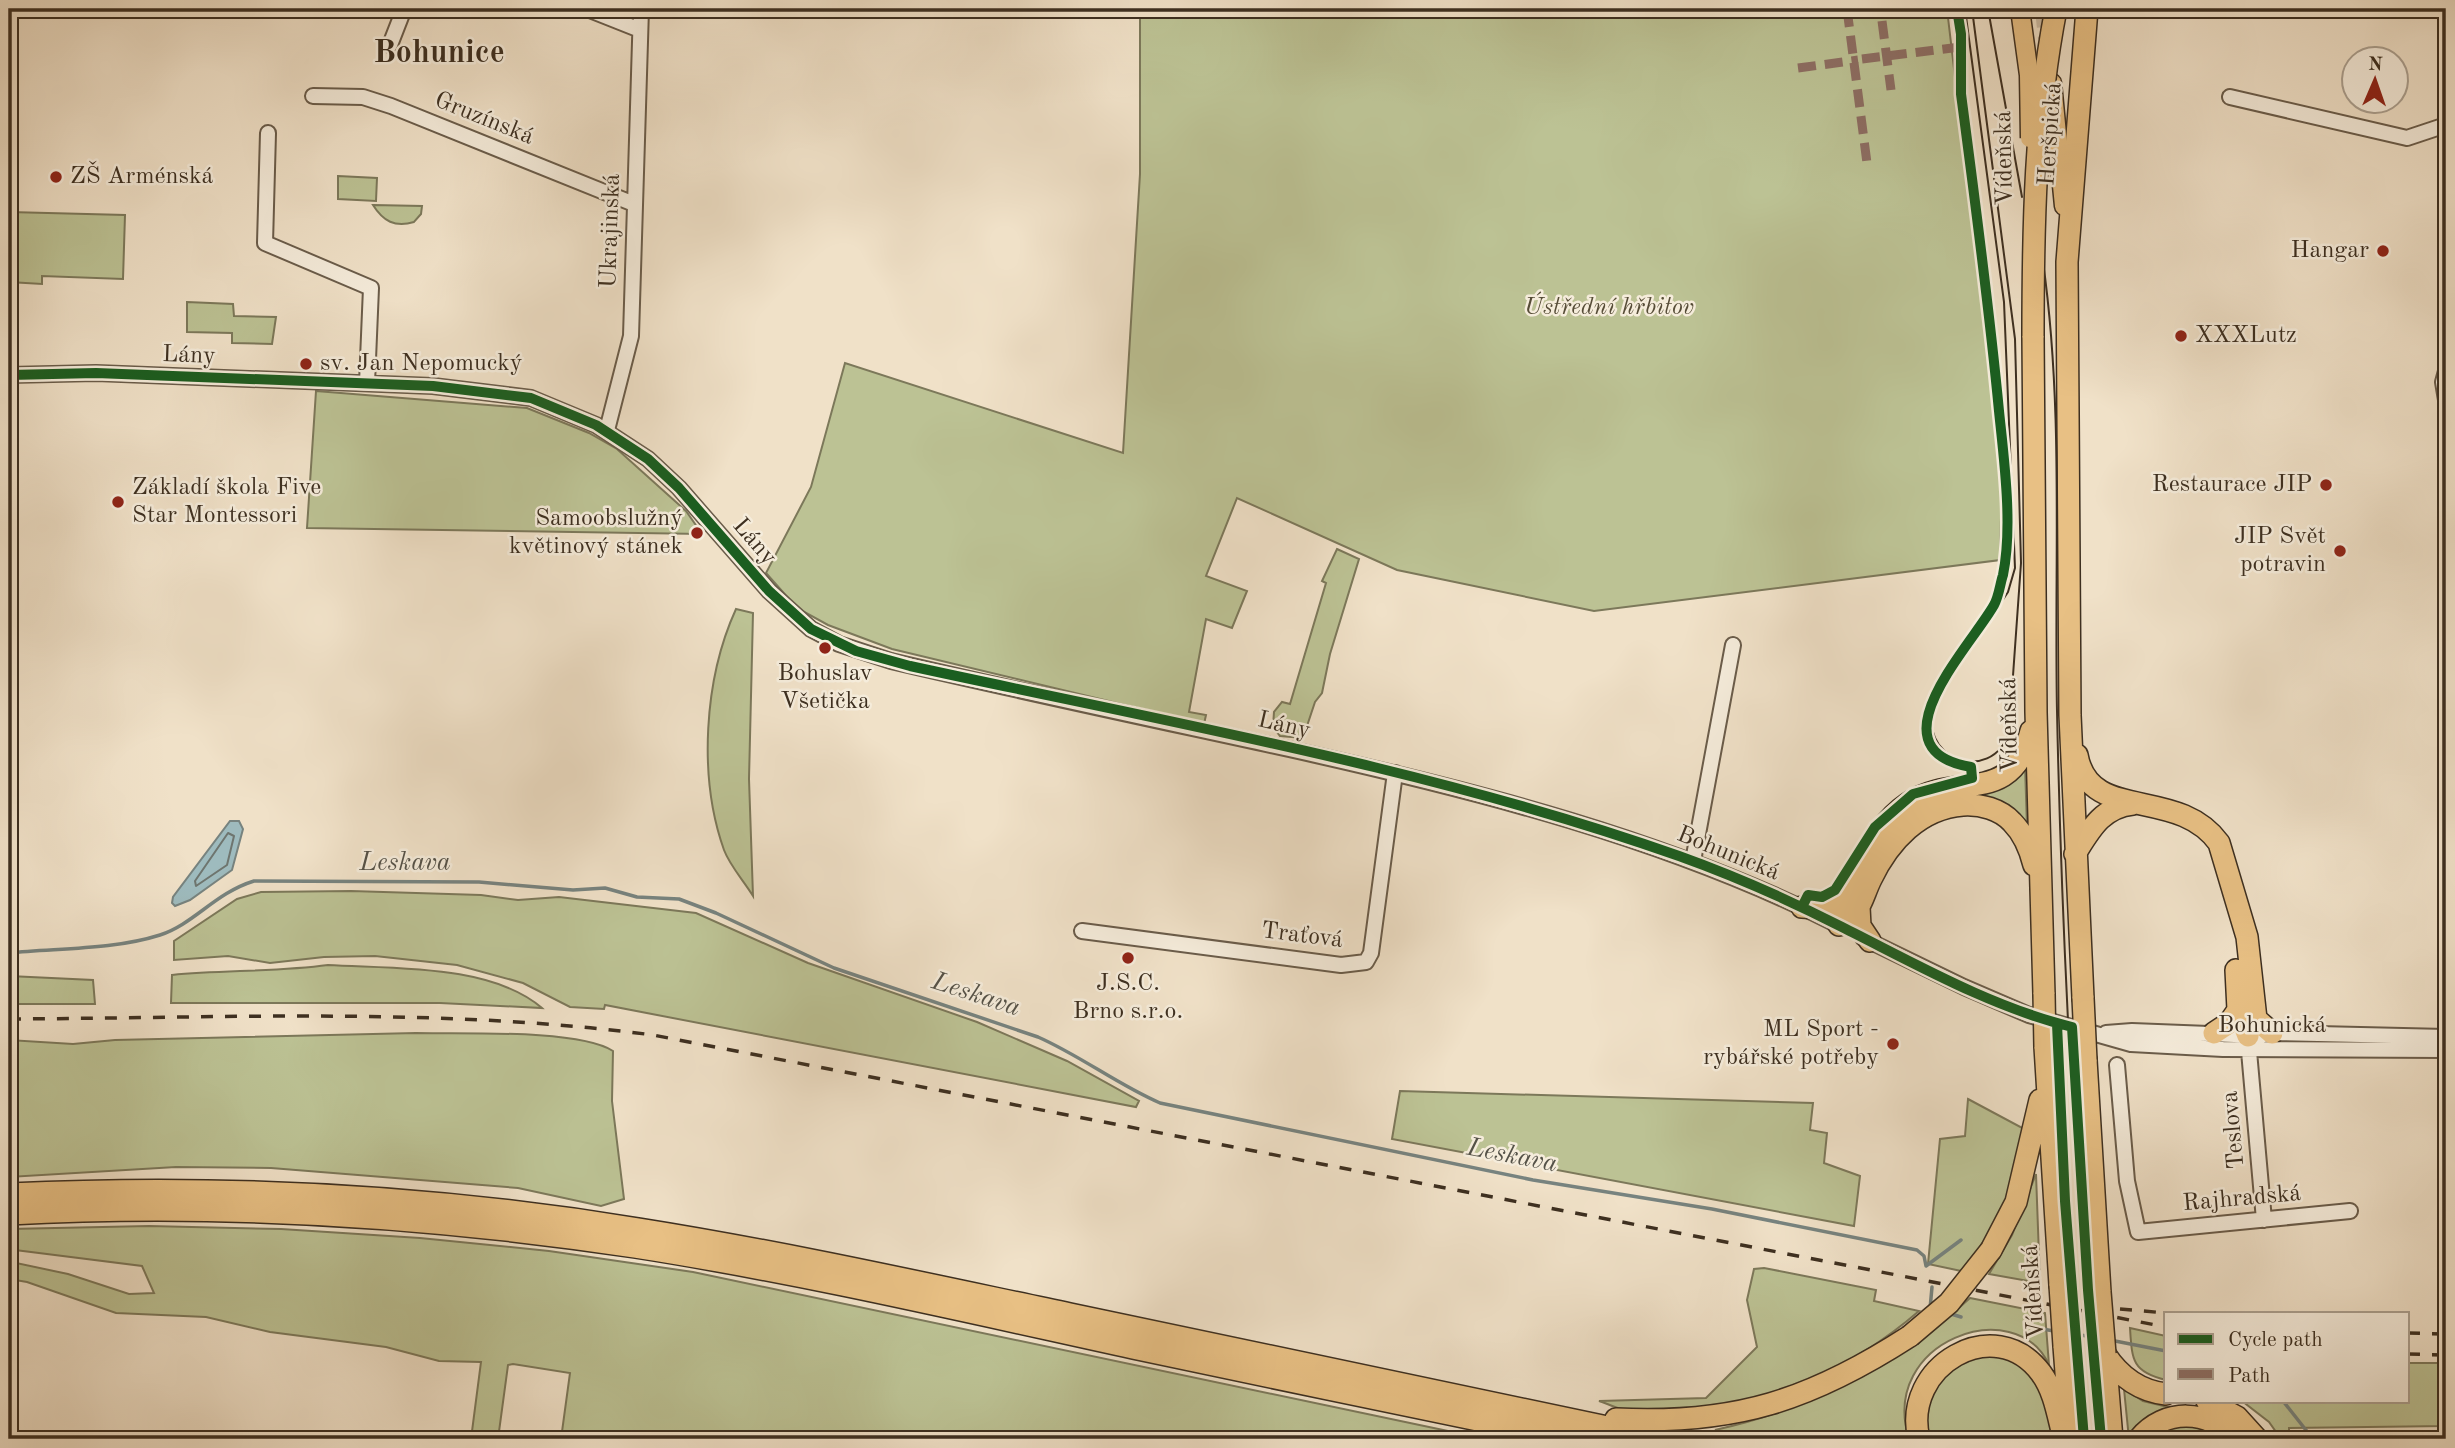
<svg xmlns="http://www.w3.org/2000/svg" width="2455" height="1448" font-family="'Old Standard TT',serif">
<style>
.green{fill:#bcc294;stroke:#7c785a;stroke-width:2;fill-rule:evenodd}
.water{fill:#9ebbbe;stroke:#77837f;stroke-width:2}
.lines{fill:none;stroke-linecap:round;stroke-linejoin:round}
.shore{stroke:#6e756f;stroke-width:2}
.stream{stroke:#77837f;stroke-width:3.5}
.major-tunnel{stroke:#ccbda6;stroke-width:18;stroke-dasharray:18 9;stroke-linecap:butt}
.minor-casing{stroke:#6a5c4a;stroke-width:18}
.major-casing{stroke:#3d2f20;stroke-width:21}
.highway-casing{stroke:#3d2f20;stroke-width:24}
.minor{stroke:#f5ecdb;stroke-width:14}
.major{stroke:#e8c084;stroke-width:18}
.highway{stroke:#e8c084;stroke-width:21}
.tram{stroke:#3d2f20;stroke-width:2}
.rail{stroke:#3d2f20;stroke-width:3.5;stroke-dasharray:12 12;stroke-linecap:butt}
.major-bridge-casing{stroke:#3d2f20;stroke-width:21;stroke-linecap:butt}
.highway-bridge-casing{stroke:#3d2f20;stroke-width:24;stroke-linecap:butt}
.major-bridge{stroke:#e8c084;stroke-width:18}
.highway-bridge{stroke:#e8c084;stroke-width:21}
.quiet{stroke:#8d6e63;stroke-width:9;stroke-dasharray:18 9;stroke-linecap:butt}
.cycleway-casing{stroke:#f5ecdb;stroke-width:15}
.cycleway{stroke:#1b5e20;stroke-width:10}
.poi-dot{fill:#8f2418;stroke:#f5ecdb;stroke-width:2.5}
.labels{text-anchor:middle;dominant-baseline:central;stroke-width:5;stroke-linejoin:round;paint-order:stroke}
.street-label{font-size:24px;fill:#3d2f20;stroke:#f5ecdb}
.poi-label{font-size:24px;fill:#3d2f20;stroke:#f5ecdb;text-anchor:end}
.park-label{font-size:24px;font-style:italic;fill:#564c37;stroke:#f5ecdb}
.water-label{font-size:26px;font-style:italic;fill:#555248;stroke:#f5ecdb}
.district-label{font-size:32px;font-weight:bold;fill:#3d2f20;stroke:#f5ecdb}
</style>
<rect width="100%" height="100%" fill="#f0e1c8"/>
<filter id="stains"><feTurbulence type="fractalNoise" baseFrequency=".00286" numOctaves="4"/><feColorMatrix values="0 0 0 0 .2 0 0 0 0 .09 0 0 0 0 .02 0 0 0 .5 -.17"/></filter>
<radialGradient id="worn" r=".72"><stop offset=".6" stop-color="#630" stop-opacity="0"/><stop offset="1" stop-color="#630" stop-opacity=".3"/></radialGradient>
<path class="green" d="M 1140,9 L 1947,9 L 2002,478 L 2000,560 L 1594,611 L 1397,570 L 1237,498 L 1206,576 L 1247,591 L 1232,628 L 1206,619 L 1189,712 L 1206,715 L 1204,724 L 892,649 L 828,625 L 797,608 L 766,573 L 811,487 L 845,363 L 1123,453 L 1140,174 Z
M 338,176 L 377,178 L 376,201 L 338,199 Z
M 373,205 L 422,206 L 421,214 L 414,222 C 395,228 383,221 373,205 Z
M 9,212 L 125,215 L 123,279 L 42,276 L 42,284 L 9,282 Z
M 187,302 L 233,304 L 234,316 L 276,317 L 272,344 L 232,343 L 232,333 L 187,332 Z
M 316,391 L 527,408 L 589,433 L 617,449 L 686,511 L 702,534 L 307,528 Z
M 1337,549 L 1359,559 L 1330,654 L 1322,693 L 1315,702 L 1303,738 L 1280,736 L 1273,727 L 1274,712 L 1282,702 L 1290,704 L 1326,583 L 1322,581 Z
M 736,609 L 753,613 L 749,779 L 753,896 C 744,881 730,866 724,850 C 698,777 704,679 736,609 Z
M 2025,766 L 2027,826 L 2001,808 L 1894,824 Z
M 351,891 L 481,895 L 518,900 L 559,897 L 696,913 L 808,963 L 977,1022 L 1067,1061 L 1139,1101 L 1136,1107 L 605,1005 L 604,1009 L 570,1007 L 523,983 L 457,965 L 375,956 L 324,957 L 270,963 L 228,956 L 174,960 L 174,941 L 237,899 L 261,892 Z
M 328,965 C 393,969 491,964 542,1008 L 440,1003 L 171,1003 L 172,975 C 224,970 276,972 328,965 Z
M 9,976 L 93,980 L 95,1004 L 9,1004 Z
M 416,1033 C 460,1034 579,1029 613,1051 L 612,1101 L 624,1199 L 601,1206 L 518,1188 L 271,1168 L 176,1167 L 9,1177 L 9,1040 L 73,1044 L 115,1040 Z
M 1400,1091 L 1813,1103 L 1810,1130 L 1827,1133 L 1824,1163 L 1860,1176 L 1854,1226 L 1392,1139 Z
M 1968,1099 L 2028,1131 L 2011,1195 L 1966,1272 L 1928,1264 L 1940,1139 L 1965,1136 Z
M 2036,1174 L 2040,1283 L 1989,1274 L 2012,1235 Z
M 149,1226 L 281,1229 L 420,1238 L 549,1251 L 693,1272 L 1486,1439 L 561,1439 L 570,1373 L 513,1364 L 508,1365 L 498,1439 L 471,1439 L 481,1362 L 439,1361 L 386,1347 L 270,1332 L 206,1317 L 116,1313 L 27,1282 L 9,1279 L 9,1270 L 14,1272 L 15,1267 L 9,1265 L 9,1229 ZM 15,1250 L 142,1266 L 154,1293 L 129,1294 L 68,1274 L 16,1263 Z
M 1764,1268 L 1876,1290 L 1874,1301 L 1919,1311 C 1851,1370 1768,1405 1678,1411 C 1664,1412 1648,1415 1635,1413 C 1623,1411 1611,1405 1599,1401 L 1706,1398 L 1757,1347 L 1747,1300 L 1754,1269 Z
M 1970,1298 L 2045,1313 L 2049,1365 C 2016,1292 1878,1341 1909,1439 L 1764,1439 L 1715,1430 C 1812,1408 1897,1367 1970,1298 Z
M 2130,1328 L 2166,1336 L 2166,1380 C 2132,1372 2132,1360 2130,1328 Z
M 1996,1352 L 2037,1375 L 2057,1439 L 1926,1439 C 1930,1364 1924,1374 1996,1352 Z
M 2408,1363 L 2446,1363 L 2446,1426 L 2289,1428 L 2289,1434 L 2446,1432 L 2446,1439 L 2281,1439 L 2269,1422 L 2242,1401 L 2408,1401 Z
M 2124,1389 L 2143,1401 L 2168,1407 L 2152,1415 L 2129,1439 Z
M 2195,1418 L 2226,1439 L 2144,1439 Z"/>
<path class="water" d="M 230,821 L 239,821 L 243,829 L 232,870 L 190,900 L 175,906 L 172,903 L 173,897 Z"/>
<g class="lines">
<path class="shore" d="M 228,833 L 234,836 L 227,865 L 196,886 L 195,881 Z"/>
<path class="stream" d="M 9,953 C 58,948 113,950 160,935 C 194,924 215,893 254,881 L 479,882 L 573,890 L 605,888 L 637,897 L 679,899 L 716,913 L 834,968 L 1038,1037 C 1081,1056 1118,1085 1160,1103 L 1533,1180 L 1712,1209 L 1917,1250 L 1924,1256 L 1926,1266 L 1961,1240
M 1930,1309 L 1932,1287
M 1948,1313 L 1961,1317
M 2031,1327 L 2054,1331
M 2072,1334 L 2095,1337
M 2110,1340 L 2166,1351
M 2283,1401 L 2313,1439"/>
<path class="major-tunnel" d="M 2044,9 L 2047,38"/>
<defs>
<path id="minor" d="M 587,9 L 640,30
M 390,45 L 404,9
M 313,96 L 363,97 L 391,106 L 634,204
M 2230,97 L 2407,138 L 2446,125
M 268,133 L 265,243 L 371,288 L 367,383
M 2446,371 L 2443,382 L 2446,400
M 9,375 L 96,373 L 433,386 L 531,398 L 596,425 L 648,459 L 679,488 L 769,591 L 811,629 L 839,644 L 891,661 C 1023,692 1156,720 1289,749 C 1478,791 1668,839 1842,927
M 607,430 L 631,336 L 641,9
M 1693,861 L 1733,645
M 1082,931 L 1341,965 L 1366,962 L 1371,953 L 1395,773
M 1863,938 L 1964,987 L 2029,1015 L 2131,1044 L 2223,1049 L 2446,1050
M 2106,1033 L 2132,1031 L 2260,1036 L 2272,1033 L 2446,1037
M 2248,1040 L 2264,1220
M 2117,1065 L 2127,1181 L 2138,1232 L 2350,1211"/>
<path id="major" d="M 2052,83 L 2064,206"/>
<path id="highway" d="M 2033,336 L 2036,712 L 2044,994
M 2031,731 C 2011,809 1956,770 1907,804 C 1882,821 1868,850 1852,876 C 1843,892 1832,907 1839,925 C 1860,917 1862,897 1871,879 C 1889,841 1920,808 1963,805 C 1981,804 2000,809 2012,822 C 2024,834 2030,849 2034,865
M 2077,755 C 2089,824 2177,785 2219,843 L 2247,937 L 2256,1019 L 2272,1033
M 2075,854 C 2090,830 2102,807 2133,804
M 1802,907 L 1817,908 L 1839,899
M 1859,907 L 1860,926 L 1870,941
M 2236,970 L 2238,1010 L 2248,1036
M 2083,998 L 2070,715 L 2067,262 L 2087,9
M 2214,1033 L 2229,1023 L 2238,1010
M 2045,1047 L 2060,1285
M 2086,1060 L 2100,1292
M 9,1194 C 219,1184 431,1195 639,1229 C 784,1252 927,1284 1070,1314 C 1268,1355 1466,1397 1664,1439
M 9,1214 C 217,1203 428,1216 635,1247 C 802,1273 968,1312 1133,1348 C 1278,1379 1424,1409 1569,1439
M 1991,1250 L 2016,1202 L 2040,1100
M 2064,1346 L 2070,1425
M 2105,1354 L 2112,1439
M 2105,1354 C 2120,1377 2139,1391 2166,1394
M 2207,1401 L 2237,1417 L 2257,1439
M 1616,1419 C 1735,1425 1811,1400 1910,1336
M 1919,1439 C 1901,1366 1995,1311 2041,1373 C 2055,1392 2058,1417 2064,1439
M 2139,1439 C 2164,1408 2209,1409 2234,1439"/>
</defs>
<use href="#minor" class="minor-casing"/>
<use href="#major" class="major-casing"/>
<use href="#highway" class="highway-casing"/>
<use href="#minor" class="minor"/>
<use href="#major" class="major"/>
<use href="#highway" class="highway"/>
<path class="tram" d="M 1965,9 L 2004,302 L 2015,568 L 2008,592 L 1936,701 C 1912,758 1992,787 2009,732 L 2021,563 L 2015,339 L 1972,9
M 1988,9 L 2022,197
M 2043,262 C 2064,410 2054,562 2057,711 C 2062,954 2076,1197 2095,1439"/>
<path class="rail" d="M 9,1019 C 223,1018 440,1007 653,1035 L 2166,1327
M 2120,1309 L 2166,1313
M 2408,1333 L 2446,1334
M 2408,1354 L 2446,1355"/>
<defs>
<path id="major-bridge" d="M 2020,9 L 2029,75 L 2030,138"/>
<path id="highway-bridge" d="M 2033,336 C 2033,226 2035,116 2056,9
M 2044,994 L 2045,1047
M 2083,998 L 2086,1060
M 2060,1285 L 2064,1346
M 2100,1292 L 2105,1354
M 1910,1336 L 1949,1303 L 1991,1250"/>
</defs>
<use href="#major-bridge" class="major-bridge-casing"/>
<use href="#highway-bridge" class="highway-bridge-casing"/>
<use href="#major-bridge" class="major-bridge"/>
<use href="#highway-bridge" class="highway-bridge"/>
<path class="quiet" d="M 1847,9 L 1867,163
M 1882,21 L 1891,90
M 1862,59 L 1961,47
M 1798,68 L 1858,60"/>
<defs>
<path id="cycleway" d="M 9,375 L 96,373 L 433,386 L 531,398 L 596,425 L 648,459 L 679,488 L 769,591 L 811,629 L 856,651 L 910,666 C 1167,722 1430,768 1679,856 C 1735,876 1789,900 1842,927 C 1916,964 1991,1007 2072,1027 L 2088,1290 L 2101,1439
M 1802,907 L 1808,895 L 1822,897 L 1835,890 L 1875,827 L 1913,794 L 1972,778 L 1971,767 C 1869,750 1971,646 1994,605 C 1999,596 2000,584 2003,575 C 2013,526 2004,460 1999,411 C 1989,305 1975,200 1961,94 L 1961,34 L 1957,9
M 2057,1024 L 2065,1201 L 2084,1439"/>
</defs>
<use href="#cycleway" class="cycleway-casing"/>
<use href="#cycleway" class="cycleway"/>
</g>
<g class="poi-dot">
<circle cx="56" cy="177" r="7"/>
<circle cx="2383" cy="251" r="7"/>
<circle cx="2181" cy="336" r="7"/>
<circle cx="306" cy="364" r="7"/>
<circle cx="2326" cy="485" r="7"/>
<circle cx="118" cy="502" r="7"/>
<circle cx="697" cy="533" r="7"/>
<circle cx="2340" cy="551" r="7"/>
<circle cx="825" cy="648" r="7"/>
<circle cx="1128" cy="958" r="7"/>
<circle cx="1893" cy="1044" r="7"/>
</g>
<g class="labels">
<g class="street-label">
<text transform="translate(484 119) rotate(22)">Gruzínská</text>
<text transform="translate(2051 134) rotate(-86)">Heršpická</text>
<text transform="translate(2005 158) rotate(-91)">Vídeňská</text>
<text transform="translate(611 231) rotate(-88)">Ukrajinská</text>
<text transform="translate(189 356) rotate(2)">Lány</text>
<text transform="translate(754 542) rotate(49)">Lány</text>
<text transform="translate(2010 725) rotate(-91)">Vídeňská</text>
<text transform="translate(1284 726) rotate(13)">Lány</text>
<text transform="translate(1728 854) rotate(22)">Bohunická</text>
<text transform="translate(1302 936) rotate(7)">Traťová</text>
<text x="2272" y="1026">Bohunická</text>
<text transform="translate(2234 1130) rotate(-95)">Teslova</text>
<text transform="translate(2242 1199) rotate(-5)">Rajhradská</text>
<text transform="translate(2034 1292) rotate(-94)">Vídeňská</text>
</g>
<g class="poi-label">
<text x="70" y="177" text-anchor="start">ZŠ Arménská</text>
<text x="2369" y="251">Hangar</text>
<text x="2195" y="336" text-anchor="start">XXXLutz</text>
<text x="320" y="364" text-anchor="start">sv. Jan Nepomucký</text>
<text x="2312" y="485">Restaurace JIP</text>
<text x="132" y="488" text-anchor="start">Základí škola Five<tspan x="132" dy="28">Star Montessori</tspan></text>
<text x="683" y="519">Samoobslužný<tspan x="683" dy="28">květinový stánek</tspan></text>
<text x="2326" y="537">JIP Svět<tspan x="2326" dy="28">potravin</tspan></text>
<text x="825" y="674" text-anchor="middle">Bohuslav<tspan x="825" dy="28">Všetička</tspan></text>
<text x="1128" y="984" text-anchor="middle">J.S.C.<tspan x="1128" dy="28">Brno s.r.o.</tspan></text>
<text x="1879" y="1030">ML Sport -<tspan x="1879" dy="28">rybářské potřeby</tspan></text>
</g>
<g class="park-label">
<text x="1609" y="308">Ústřední hřbitov</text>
</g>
<g class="water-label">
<text x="405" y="863">Leskava</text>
<text transform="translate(976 995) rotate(18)">Leskava</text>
<text transform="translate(1512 1156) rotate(11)">Leskava</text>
</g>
<g class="district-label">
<text x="439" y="54">Bohunice</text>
</g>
</g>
<rect width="2455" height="1448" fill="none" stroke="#f0e1c8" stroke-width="35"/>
<rect x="10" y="10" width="2434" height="1427" fill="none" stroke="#3d2f20" stroke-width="3.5"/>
<rect x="18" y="18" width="2420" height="1413" fill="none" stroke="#3d2f20" stroke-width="2"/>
<rect x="2164" y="1312" width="245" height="91" fill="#f5ecdb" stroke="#aba090" stroke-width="2"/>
<rect x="2178" y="1334" width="35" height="10" fill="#1b5e20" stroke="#aba090" stroke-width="2"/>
<text x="2228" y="1346" font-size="21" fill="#3d2f20">Cycle path</text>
<rect x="2178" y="1369" width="35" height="10" fill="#8d6e63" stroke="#aba090" stroke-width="2"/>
<text x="2228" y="1382" font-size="21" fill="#3d2f20">Path</text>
<g transform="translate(2375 80) rotate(2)"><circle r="33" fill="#f5ecdb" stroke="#aba090" stroke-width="2"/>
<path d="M0-5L12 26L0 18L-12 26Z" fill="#8f2418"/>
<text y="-10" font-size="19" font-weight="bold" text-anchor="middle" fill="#3d2f20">N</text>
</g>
<rect width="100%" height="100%" filter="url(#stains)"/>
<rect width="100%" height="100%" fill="url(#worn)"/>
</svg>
